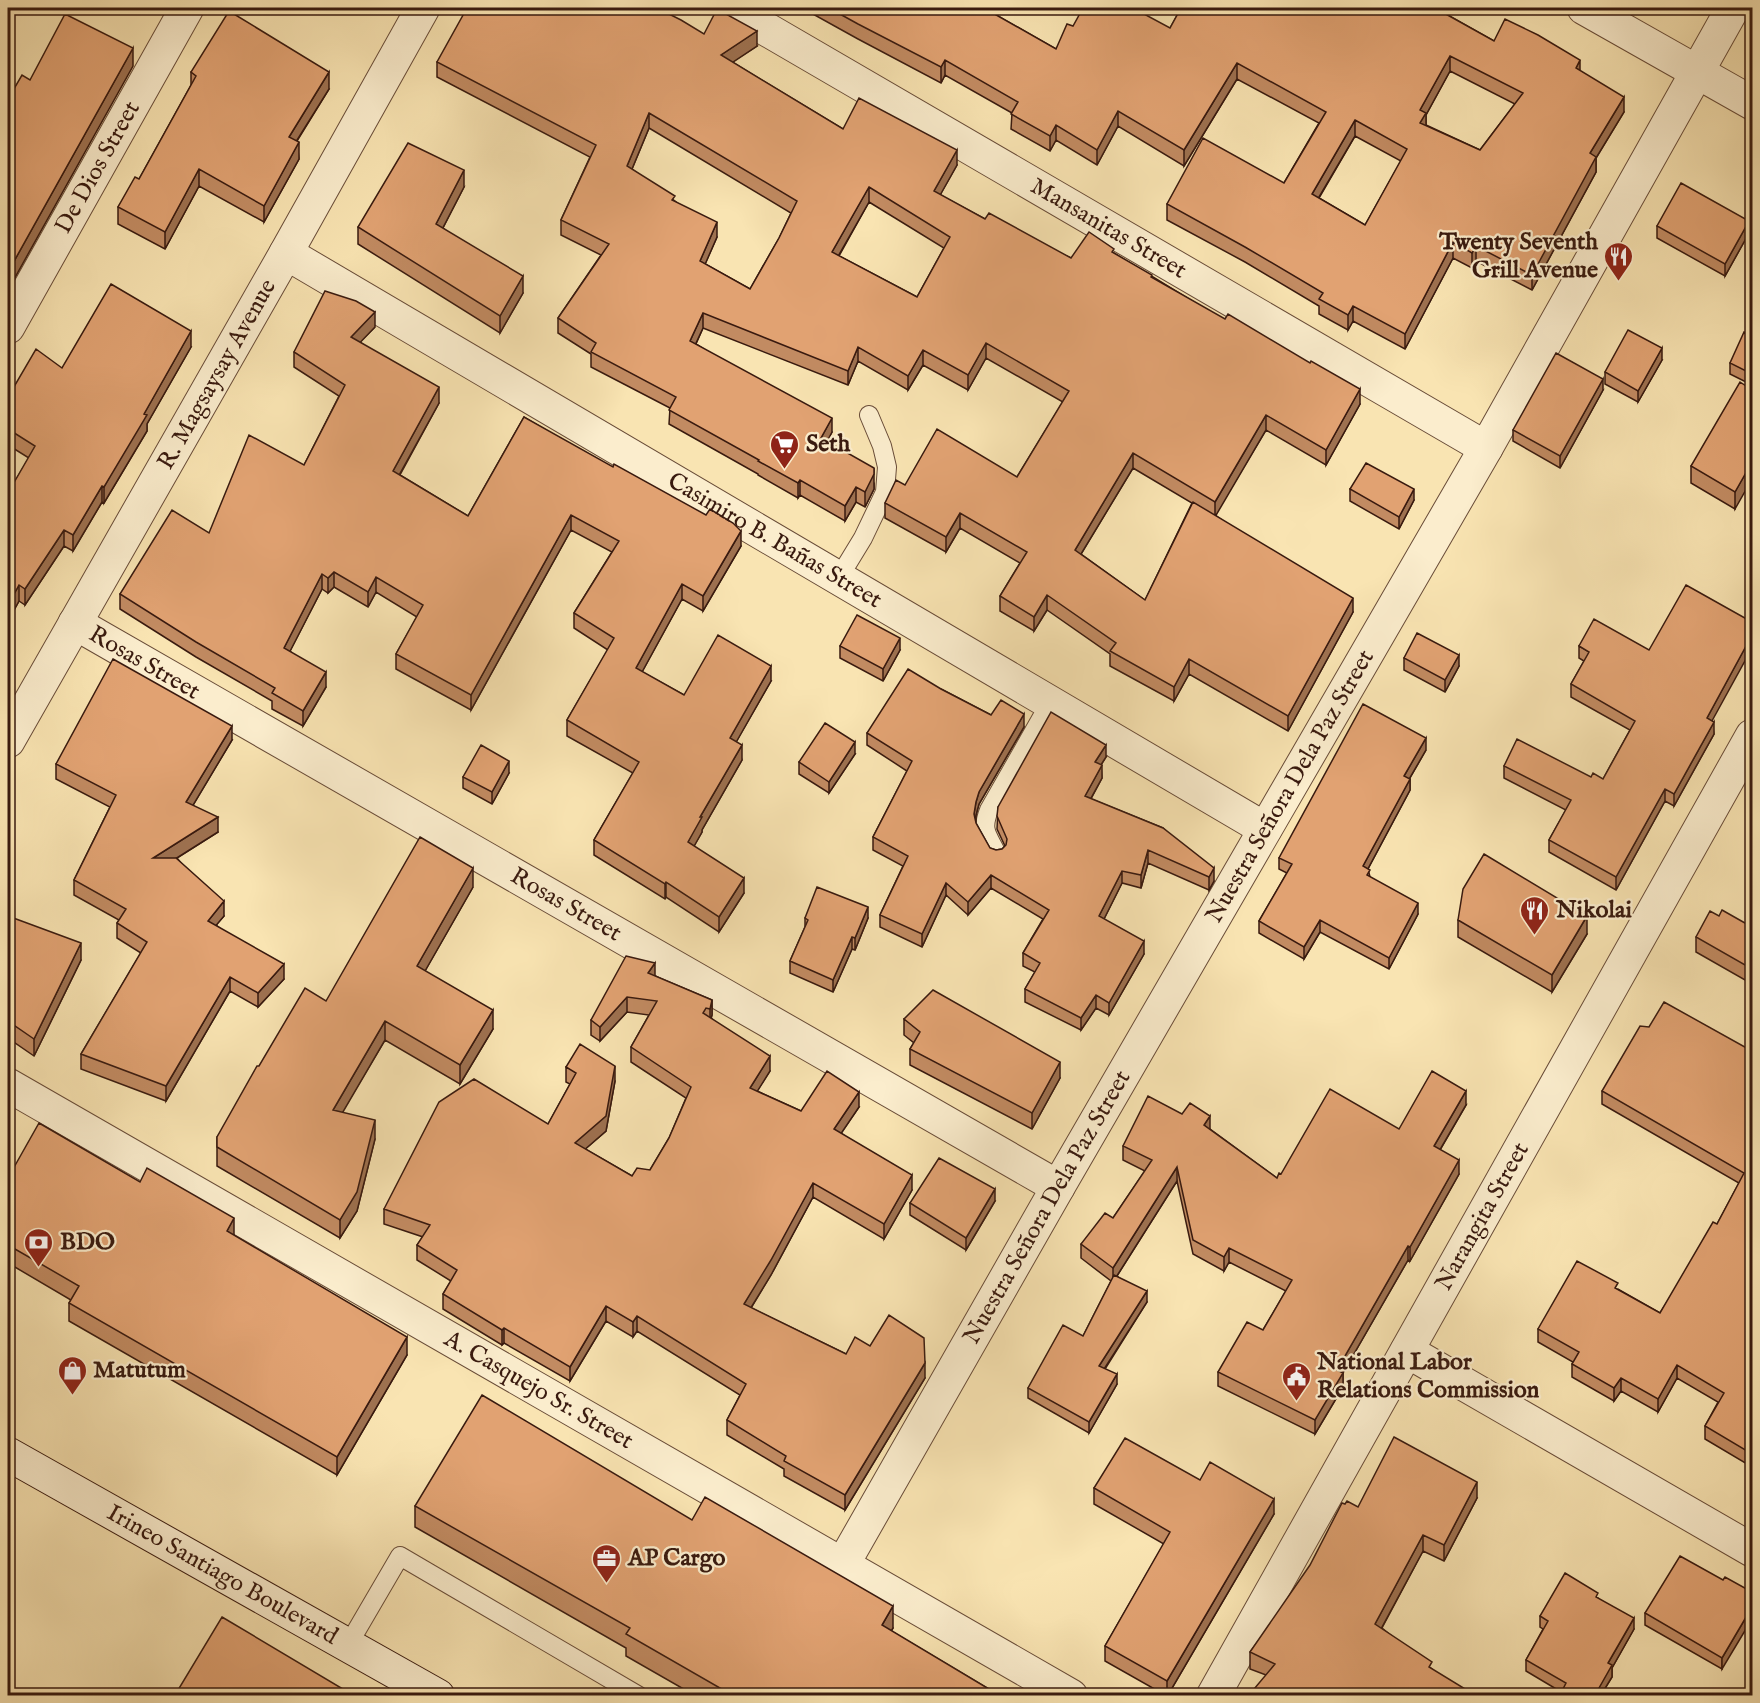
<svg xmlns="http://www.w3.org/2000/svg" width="1760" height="1703" font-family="'IM FELL English',serif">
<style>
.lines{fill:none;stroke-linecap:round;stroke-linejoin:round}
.service-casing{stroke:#694c38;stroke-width:20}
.minor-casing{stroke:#694c38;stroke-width:35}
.tertiary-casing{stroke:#694c38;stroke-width:35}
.secondary-casing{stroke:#391a0f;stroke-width:35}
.service{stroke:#fbedcd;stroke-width:18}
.minor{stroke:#fbedcd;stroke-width:33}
.tertiary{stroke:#fbedcd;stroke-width:33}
.secondary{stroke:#fbedcd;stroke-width:33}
.wall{fill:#c28b62;stroke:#391a0f;stroke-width:1.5;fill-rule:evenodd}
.shaded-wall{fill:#9e7150;stroke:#391a0f;stroke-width:1.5}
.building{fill:#e1a272;stroke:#391a0f;stroke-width:1.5;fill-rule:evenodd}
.labels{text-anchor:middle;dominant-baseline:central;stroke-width:4.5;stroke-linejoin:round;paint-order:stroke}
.street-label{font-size:24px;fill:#391a0f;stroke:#fbedcd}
.poi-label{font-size:24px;font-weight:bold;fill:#391a0f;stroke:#fbedcd;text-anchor:start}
</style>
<rect width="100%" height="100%" fill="#f9e4b2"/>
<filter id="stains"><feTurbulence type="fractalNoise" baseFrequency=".00333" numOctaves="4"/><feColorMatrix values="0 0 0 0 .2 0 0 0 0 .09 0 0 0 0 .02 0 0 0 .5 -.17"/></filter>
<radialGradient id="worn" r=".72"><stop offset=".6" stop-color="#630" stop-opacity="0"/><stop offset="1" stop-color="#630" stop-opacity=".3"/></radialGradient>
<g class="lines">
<defs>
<path id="service" d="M 838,579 L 863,538 L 885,492 L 887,467 L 882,446 L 869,415
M 996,852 C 987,834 981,830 989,810 L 1050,703
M 348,1645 L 400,1556 L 639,1696"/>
<g id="minor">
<path id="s1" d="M 730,8 L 1486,448"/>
<path id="s2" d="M 286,253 L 1265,829"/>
<path id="s3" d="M 8,327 L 187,8"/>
<path id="s4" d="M 75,623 L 1058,1187"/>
<path id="s5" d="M 8,1085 L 1071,1696"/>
<path d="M 1407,1351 L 1752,1550"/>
<path id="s6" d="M 843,1564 L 1058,1187 L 1486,448 L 1733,8"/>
<path id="s7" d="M 1213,1696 L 1752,736"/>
</g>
<g id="tertiary">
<path d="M 1584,8 L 1752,103"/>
<path id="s8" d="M 8,741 L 286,253 L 423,8"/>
</g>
<g id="secondary">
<path id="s9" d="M 8,1454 L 438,1696"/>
</g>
</defs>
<use href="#service" class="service-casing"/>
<use href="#minor" class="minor-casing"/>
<use href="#tertiary" class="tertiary-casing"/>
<use href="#secondary" class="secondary-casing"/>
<use href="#service" class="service"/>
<use href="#minor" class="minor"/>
<use href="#tertiary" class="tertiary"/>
<use href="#secondary" class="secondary"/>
</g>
<path class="wall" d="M 373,8 L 384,8 L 381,12 Z
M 802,8 L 984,8 L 1056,49 L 1073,26 L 1170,28 L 1181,8 L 1438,8 L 1437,9 L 1494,41 L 1580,71 L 1624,112 L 1596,158 L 1596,172 L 1532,290 L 1476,261 L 1472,268 L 1453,258 L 1405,349 L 1353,321 L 1348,330 L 1319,314 L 1319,306 L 1245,262 L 1167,220 L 1167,204 L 1284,183 L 1319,123 L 1237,79 L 1184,166 L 1118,126 L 1097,165 L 1056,140 L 1050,151 L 1011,129 L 1012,113 L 945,75 L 941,83 L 858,39 ZM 1450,71 L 1515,104 L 1480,150 L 1426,125 L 1426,115 ZM 1355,136 L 1401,161 L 1365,225 L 1319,198 Z
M 704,34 L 757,46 L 732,62 L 843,129 L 957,165 L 940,195 L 985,219 L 1071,258 L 1114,253 L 1360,404 L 1326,465 L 1266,430 L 1215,515 L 1353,612 L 1288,731 L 1189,674 L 1174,701 L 1110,666 L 1110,654 L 1047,610 L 1034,631 L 1000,611 L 1000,596 L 1020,563 L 960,528 L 946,552 L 885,518 L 885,503 L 905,485 L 1017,477 L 1063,402 L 986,358 L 968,390 L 923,365 L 908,390 L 858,361 L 848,385 L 703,328 L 696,344 L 832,432 L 827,441 L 874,483 L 874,489 L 865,507 L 856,502 L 845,521 L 800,495 L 798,498 L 758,475 L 758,474 L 669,424 L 670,408 L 591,367 L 591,354 L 558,333 L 558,318 L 601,255 L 561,235 L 561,220 L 590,157 L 437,77 L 437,62 ZM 649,128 L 791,213 L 779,238 L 750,289 L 705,264 L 717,237 L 675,201 L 632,169 ZM 869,202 L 944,248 L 917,297 L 839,256 ZM 1133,468 L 1192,503 L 1145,600 L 1081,554 Z
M 191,72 L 329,89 L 297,141 L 299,159 L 264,222 L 199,186 L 165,249 L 118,224 L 118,207 L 139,179 L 191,85 Z
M 464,187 L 443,228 L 523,293 L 500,333 L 358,244 L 358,227 Z
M 1657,226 L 1749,233 L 1725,276 L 1657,238 Z
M 375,327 L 360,342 L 439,403 L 400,475 L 468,516 L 524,417 L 741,546 L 703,611 L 682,599 L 642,672 L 684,695 L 771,681 L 736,742 L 742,760 L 702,830 L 702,832 L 694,846 L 744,893 L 719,932 L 666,897 L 665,899 L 594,855 L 594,840 L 633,773 L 567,736 L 567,720 L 608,650 L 574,628 L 574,613 L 612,552 L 571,530 L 471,710 L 396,669 L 396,654 L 417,617 L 376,592 L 368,607 L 334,587 L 328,593 L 322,589 L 290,651 L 326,687 L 303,726 L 272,709 L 272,701 L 196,657 L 120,609 L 120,594 L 209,533 L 304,465 L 339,396 L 294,367 L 294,352 Z
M 1752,336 L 1752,385 L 1730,374 L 1730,363 Z
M 191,347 L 147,424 L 147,431 L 104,503 L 102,502 L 73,551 L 64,546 L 25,605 L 19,601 L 8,621 L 8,493 L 29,458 L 8,445 L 8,397 L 62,368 Z
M 1662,360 L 1638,402 L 1605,384 L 1605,372 Z
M 1603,390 L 1560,468 L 1513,441 L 1513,430 Z
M 1752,390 L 1735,509 L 1691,483 L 1691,466 Z
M 1350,489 L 1414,500 L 1399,529 L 1350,501 Z
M 840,646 L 900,650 L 883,681 L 840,658 Z
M 1579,646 L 1712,721 L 1714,734 L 1674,806 L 1665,801 L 1616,890 L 1549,852 L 1549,840 L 1566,810 L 1504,778 L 1504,766 L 1603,779 L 1630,730 L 1571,697 L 1571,684 L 1584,661 L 1579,658 Z
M 1404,658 L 1459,666 L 1445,692 L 1404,670 Z
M 941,689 L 991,715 L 1024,727 L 979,804 L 976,815 L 976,823 L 990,848 L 996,850 L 1002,849 L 1005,846 L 997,829 L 998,807 L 1106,757 L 1101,765 L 1102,778 L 1091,799 L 1163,828 L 1214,881 L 1209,890 L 1148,863 L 1141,888 L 1122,883 L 1104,919 L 1144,954 L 1109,1015 L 1096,1008 L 1081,1030 L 1025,1002 L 1025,989 L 1035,972 L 1023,966 L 1023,953 L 1043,919 L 991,888 L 968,915 L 946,895 L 922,947 L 880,927 L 880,915 L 903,866 L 873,850 L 873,837 L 907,771 L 867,745 L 867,733 Z
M 232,740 L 193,805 L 218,832 L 177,858 L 224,916 L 216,925 L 284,979 L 258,1007 L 230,991 L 166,1101 L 81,1069 L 81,1054 L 141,953 L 117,938 L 117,923 L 119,920 L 74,895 L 74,880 L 110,807 L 56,779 L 56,764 Z
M 1426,750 L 1410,778 L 1410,790 L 1368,869 L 1370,877 L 1418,914 L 1389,969 L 1320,932 L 1304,959 L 1259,933 L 1259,921 L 1287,873 L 1279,869 L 1279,858 Z
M 855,754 L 829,793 L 799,774 L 799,762 Z
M 509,773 L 492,804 L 463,788 L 463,777 Z
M 473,887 L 425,971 L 493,1029 L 460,1084 L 385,1040 L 342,1112 L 375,1139 L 357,1211 L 340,1238 L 217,1166 L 217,1137 L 326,1001 Z
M 8,916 L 81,960 L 34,1056 L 8,1038 Z
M 1719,916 L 1752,927 L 1752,984 L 1696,952 L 1696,937 Z
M 805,918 L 868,918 L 855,950 L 852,949 L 833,992 L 790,973 L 790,961 L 805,927 Z
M 1458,920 L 1587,934 L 1552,992 L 1458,937 Z
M 655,976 L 712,1000 L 712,1015 L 711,1018 L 770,1071 L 757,1091 L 801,1111 L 859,1107 L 841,1133 L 912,1190 L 884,1239 L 813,1197 L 771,1275 L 751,1308 L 846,1354 L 925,1378 L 845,1510 L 784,1476 L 784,1469 L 727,1435 L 727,1420 L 740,1395 L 637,1331 L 633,1337 L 606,1321 L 570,1381 L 504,1343 L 502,1345 L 443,1309 L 443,1294 L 451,1281 L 417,1260 L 417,1245 L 423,1237 L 384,1224 L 384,1209 L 548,1124 L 570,1084 L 566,1082 L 566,1067 L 615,1081 L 606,1131 L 585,1149 L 632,1176 L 650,1170 L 669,1138 L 686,1098 L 631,1062 L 631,1047 L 649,1015 L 627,1012 L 600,1041 L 591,1035 L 591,1020 Z
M 904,1019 L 1060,1078 L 1032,1129 L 910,1065 L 910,1049 L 914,1043 L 904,1035 Z
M 1752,1051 L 1752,1467 L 1705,1439 L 1705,1426 L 1718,1402 L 1677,1378 L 1658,1412 L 1621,1391 L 1614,1401 L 1572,1377 L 1572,1364 L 1573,1362 L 1538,1342 L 1538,1329 L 1618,1289 L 1660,1313 L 1717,1224 L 1739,1183 L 1602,1104 L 1602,1091 Z
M 1466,1105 L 1440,1150 L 1459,1174 L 1410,1261 L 1408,1260 L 1343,1373 L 1343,1387 L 1315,1434 L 1218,1386 L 1218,1372 L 1263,1330 L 1286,1291 L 1229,1262 L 1224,1271 L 1193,1254 L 1177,1181 L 1117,1276 L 1147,1302 L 1105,1369 L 1117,1384 L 1089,1433 L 1028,1398 L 1028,1388 L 1083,1336 L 1111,1281 L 1081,1258 L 1081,1244 L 1113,1218 L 1145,1171 L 1123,1160 L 1123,1146 L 1210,1129 L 1277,1178 L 1281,1174 Z
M 8,1166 L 13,1169 L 140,1182 L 234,1236 L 407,1355 L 337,1475 L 69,1321 L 69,1303 L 71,1300 L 8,1263 Z
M 995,1201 L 966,1250 L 910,1215 L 910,1203 Z
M 1094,1488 L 1274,1514 L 1168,1695 L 1165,1695 L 1105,1661 L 1105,1646 L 1164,1544 L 1094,1504 Z
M 1477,1498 L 1444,1561 L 1423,1551 L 1382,1628 L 1432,1669 L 1266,1675 L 1250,1669 L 1250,1652 L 1358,1507 Z
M 415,1506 L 692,1520 L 893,1628 L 891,1631 L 999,1695 L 694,1695 L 626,1656 L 626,1648 L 415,1527 Z
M 1723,1580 L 1722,1669 L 1645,1625 L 1645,1613 Z
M 1598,1598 L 1634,1629 L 1612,1668 L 1612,1677 L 1601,1695 L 1563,1695 L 1563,1693 L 1526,1671 L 1526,1660 L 1543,1629 L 1540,1627 L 1540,1616 Z"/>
<path class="shaded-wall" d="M 757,31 L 757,46 L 721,70 L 721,55 Z
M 133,48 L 133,66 L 8,290 L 8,272 Z
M 1450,56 L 1450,71 L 1426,115 L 1426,128 L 1420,138 L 1420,110 Z
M 945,60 L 945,75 L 941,83 L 941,67 Z
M 1580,60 L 1580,76 L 1576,68 Z
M 1237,63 L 1237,79 L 1184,166 L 1184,150 Z
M 329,72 L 329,89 L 289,153 L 289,137 Z
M 1624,97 L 1624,112 L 1596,158 L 1596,172 L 1532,290 L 1532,275 L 1590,153 Z
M 1118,111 L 1118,126 L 1097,165 L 1097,150 Z
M 649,113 L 649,128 L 627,181 L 627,166 Z
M 1355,120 L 1355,136 L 1312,209 L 1312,194 Z
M 1056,125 L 1056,140 L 1050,151 L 1050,136 Z
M 299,142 L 299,159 L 264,222 L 264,206 Z
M 957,150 L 957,165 L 934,206 L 934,191 Z
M 199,169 L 199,186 L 165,249 L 165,232 Z
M 464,170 L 464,187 L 436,241 L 436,224 Z
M 869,187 L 869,202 L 832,267 L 832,252 Z
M 1749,221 L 1749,233 L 1725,276 L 1725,264 Z
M 717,222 L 717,237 L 700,276 L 700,261 Z
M 1453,242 L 1453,258 L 1405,349 L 1405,334 Z
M 1476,246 L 1476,261 L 1472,268 L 1472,253 Z
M 523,276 L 523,293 L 500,333 L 500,316 Z
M 1353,306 L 1353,321 L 1348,330 L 1348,315 Z
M 375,312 L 375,327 L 351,352 L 351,337 Z
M 703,313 L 703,328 L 690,356 L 690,341 Z
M 191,331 L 191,347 L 147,424 L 147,431 L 104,503 L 104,487 L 144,414 Z
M 986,343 L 986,358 L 968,390 L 968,375 Z
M 858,347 L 858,361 L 848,385 L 848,371 Z
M 1662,348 L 1662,360 L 1638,402 L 1638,391 Z
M 923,350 L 923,365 L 908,390 L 908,376 Z
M 1603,379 L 1603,390 L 1560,468 L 1560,456 Z
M 439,387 L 439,403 L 393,486 L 393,471 Z
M 1360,389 L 1360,404 L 1326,465 L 1326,450 Z
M 1266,415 L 1266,430 L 1215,517 L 1215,502 Z
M 832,418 L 832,432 L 821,453 L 821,438 Z
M 1133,453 L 1133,468 L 1075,564 L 1075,550 Z
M 1752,462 L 1752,479 L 1735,509 L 1735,492 Z
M 874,468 L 874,489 L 865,507 L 865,492 Z
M 800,480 L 800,495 L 798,498 L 798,483 Z
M 102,486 L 102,502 L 73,551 L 73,535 Z
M 856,487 L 856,502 L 845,521 L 845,506 Z
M 1414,489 L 1414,500 L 1399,529 L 1399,517 Z
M 960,513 L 960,528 L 946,552 L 946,537 Z
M 571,515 L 571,530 L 471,710 L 471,695 Z
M 64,530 L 64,546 L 25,605 L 25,589 Z
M 741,531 L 741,546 L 703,611 L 703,596 Z
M 334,572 L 334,587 L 328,593 L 328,578 Z
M 322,574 L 322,589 L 284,663 L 284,648 Z
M 376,577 L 376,592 L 368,607 L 368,592 Z
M 682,584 L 682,599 L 636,683 L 636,668 Z
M 19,585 L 19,601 L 8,621 L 8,605 Z
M 1047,595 L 1047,610 L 1034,631 L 1034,617 Z
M 1353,598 L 1353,612 L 1288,731 L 1288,716 Z
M 1752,635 L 1752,648 L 1707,730 L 1707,718 Z
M 900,638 L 900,650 L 883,681 L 883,669 Z
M 1459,655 L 1459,666 L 1445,692 L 1445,680 Z
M 1189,659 L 1189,674 L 1174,701 L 1174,687 Z
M 771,666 L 771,681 L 730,753 L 730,738 Z
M 326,672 L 326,687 L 303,726 L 303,711 Z
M 1024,714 L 1024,727 L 979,804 L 976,815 L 974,827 L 974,814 L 976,802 L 979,792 Z
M 1714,722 L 1714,734 L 1674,806 L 1674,794 Z
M 232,726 L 232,740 L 186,817 L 186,802 Z
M 1426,738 L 1426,750 L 1404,788 L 1404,776 Z
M 855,742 L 855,754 L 829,793 L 829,782 Z
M 742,745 L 742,760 L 702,830 L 702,832 L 688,857 L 688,842 L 700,817 Z
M 1106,745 L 1106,757 L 1095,774 L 1095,762 Z
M 509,761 L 509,773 L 492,804 L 492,792 Z
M 1102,765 L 1102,778 L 1085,809 L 1085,796 Z
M 1410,779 L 1410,790 L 1363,878 L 1363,866 Z
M 1665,789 L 1665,801 L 1616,890 L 1616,877 Z
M 218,817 L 218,832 L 153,873 L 153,858 Z
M 1148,850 L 1148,863 L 1141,888 L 1141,875 Z
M 473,868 L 473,887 L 417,985 L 417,966 Z
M 1214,868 L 1214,881 L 1209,890 L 1209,877 Z
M 1122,871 L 1122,883 L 1099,929 L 1099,916 Z
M 991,875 L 991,888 L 968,915 L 968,902 Z
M 744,878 L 744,893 L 719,932 L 719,917 Z
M 666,882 L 666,897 L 665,899 L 665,884 Z
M 946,883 L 946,895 L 922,947 L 922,934 Z
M 224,901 L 224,916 L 208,935 L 208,921 Z
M 1418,903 L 1418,914 L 1389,969 L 1389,958 Z
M 868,907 L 868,918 L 855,950 L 855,938 Z
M 1587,916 L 1587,934 L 1552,992 L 1552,975 Z
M 1320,920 L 1320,932 L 1304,959 L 1304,947 Z
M 852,937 L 852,949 L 833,992 L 833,980 Z
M 1144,941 L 1144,954 L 1109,1015 L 1109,1003 Z
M 81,943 L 81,960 L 34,1056 L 34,1039 Z
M 655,963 L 655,978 L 648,973 Z
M 284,964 L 284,979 L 258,1007 L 258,993 Z
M 230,977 L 230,991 L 166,1101 L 166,1086 Z
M 1096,995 L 1096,1008 L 1081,1030 L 1081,1018 Z
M 627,997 L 627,1012 L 600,1041 L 600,1027 Z
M 712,1000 L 712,1015 L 710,1024 L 710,1009 Z
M 493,1010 L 493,1029 L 460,1084 L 460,1065 Z
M 385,1021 L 385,1040 L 333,1129 L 333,1110 Z
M 770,1056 L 770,1071 L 750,1103 L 750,1088 Z
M 1060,1062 L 1060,1078 L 1032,1129 L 1032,1113 Z
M 615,1066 L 615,1081 L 606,1131 L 575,1158 L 575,1143 Z
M 1466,1091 L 1466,1105 L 1434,1160 L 1434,1146 Z
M 859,1092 L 859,1107 L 834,1144 L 834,1129 Z
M 1210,1116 L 1210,1130 L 1204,1125 Z
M 375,1120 L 375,1139 L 357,1211 L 340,1238 L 340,1220 Z
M 1459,1160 L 1459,1174 L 1410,1261 L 1410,1247 Z
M 1177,1167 L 1177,1181 L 1113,1282 L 1113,1268 Z
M 912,1175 L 912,1190 L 884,1239 L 884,1224 Z
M 813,1183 L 813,1197 L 771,1275 L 744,1319 L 744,1304 Z
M 995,1189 L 995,1201 L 966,1250 L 966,1238 Z
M 234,1218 L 234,1237 L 227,1231 Z
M 1408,1246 L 1408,1260 L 1343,1373 L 1343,1387 L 1315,1434 L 1315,1420 L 1337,1370 Z
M 1229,1248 L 1229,1262 L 1224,1271 L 1224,1257 Z
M 1147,1291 L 1147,1302 L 1099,1377 L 1099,1366 Z
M 606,1306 L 606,1321 L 570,1381 L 570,1367 Z
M 637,1316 L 637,1331 L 633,1337 L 633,1322 Z
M 504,1328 L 504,1343 L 502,1345 L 502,1330 Z
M 407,1337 L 407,1355 L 337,1475 L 337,1457 Z
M 925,1363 L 925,1378 L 845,1510 L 845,1495 Z
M 1677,1365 L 1677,1378 L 1658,1412 L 1658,1399 Z
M 1117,1374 L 1117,1384 L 1089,1433 L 1089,1422 Z
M 1621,1378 L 1621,1391 L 1614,1401 L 1614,1388 Z
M 1477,1482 L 1477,1498 L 1444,1561 L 1444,1545 Z
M 1274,1499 L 1274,1514 L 1168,1695 L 1167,1695 L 1167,1681 Z
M 1423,1535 L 1423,1551 L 1375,1640 L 1375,1624 Z
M 893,1606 L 893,1628 L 882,1647 L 882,1625 Z
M 1752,1607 L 1752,1619 L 1722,1669 L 1722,1658 Z
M 1634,1618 L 1634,1629 L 1612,1668 L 1612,1677 L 1601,1695 L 1595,1695 L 1608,1663 Z"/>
<path class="building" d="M 467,8 L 657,8 L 681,20 L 704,34 L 717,9 L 757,31 L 721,55 L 843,129 L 859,98 L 957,150 L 934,191 L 985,219 L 989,213 L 1071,258 L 1089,232 L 1114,249 L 1112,252 L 1152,275 L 1151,277 L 1225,319 L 1228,314 L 1310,363 L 1311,361 L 1360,389 L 1326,450 L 1266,415 L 1215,502 L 1133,453 L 1075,550 L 1145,600 L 1193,502 L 1353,598 L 1288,716 L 1189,659 L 1174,687 L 1110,651 L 1116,643 L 1047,595 L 1034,617 L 1000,596 L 1027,552 L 960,513 L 946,537 L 885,503 L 896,480 L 905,485 L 937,429 L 1017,477 L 1069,391 L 986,343 L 968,375 L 923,350 L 908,376 L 858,347 L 848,371 L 703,313 L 690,341 L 832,418 L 821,438 L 874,468 L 874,474 L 865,492 L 856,487 L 845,506 L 800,480 L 798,483 L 758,461 L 759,460 L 669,410 L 676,397 L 591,352 L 596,343 L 558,318 L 609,244 L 561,220 L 596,145 L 437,62 ZM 649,113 L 797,201 L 779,238 L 750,289 L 700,261 L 717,222 L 672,200 L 675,196 L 627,166 ZM 869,187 L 950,237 L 917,297 L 832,252 Z
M 829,8 L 984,8 L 1056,49 L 1067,24 L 1073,26 L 1083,8 L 1133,8 L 1170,28 L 1181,8 L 1435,8 L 1494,41 L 1505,19 L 1538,35 L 1580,60 L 1576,68 L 1624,97 L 1590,153 L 1596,157 L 1532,275 L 1476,246 L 1472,253 L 1453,242 L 1405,334 L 1353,306 L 1348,315 L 1319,299 L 1323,293 L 1245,247 L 1167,204 L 1203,138 L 1284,183 L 1326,112 L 1237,63 L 1184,150 L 1118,111 L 1097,150 L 1056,125 L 1050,136 L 1011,114 L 1018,102 L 945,60 L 941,67 L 858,24 ZM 1450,56 L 1523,93 L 1480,150 L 1420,123 L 1426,113 L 1420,110 ZM 1355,120 L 1407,149 L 1365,225 L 1312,194 Z
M 229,11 L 329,72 L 289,137 L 299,142 L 264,206 L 199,169 L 165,232 L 118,207 L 135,177 L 139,179 L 196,76 L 191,72 Z
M 65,14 L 133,48 L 8,272 L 8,99 L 22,75 L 30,80 Z
M 408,143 L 464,170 L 436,224 L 523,276 L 500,316 L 358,227 Z
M 1681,183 L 1749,221 L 1725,264 L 1657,226 Z
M 111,284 L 191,331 L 144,414 L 147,415 L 104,487 L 102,486 L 73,535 L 64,530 L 25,589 L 19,585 L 8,605 L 8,493 L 35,446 L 8,429 L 8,397 L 36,349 L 62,368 Z
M 325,291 L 356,301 L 375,312 L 351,337 L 439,387 L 393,471 L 468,516 L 524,417 L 613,467 L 614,464 L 706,515 L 710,509 L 733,523 L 741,531 L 703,596 L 682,584 L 636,668 L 684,695 L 718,635 L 771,666 L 730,738 L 742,745 L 700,817 L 702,817 L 688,842 L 744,878 L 719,917 L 666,882 L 665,884 L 594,840 L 639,762 L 567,720 L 614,638 L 574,613 L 619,541 L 571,515 L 471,695 L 396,654 L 423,605 L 376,577 L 368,592 L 334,572 L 328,578 L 322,574 L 284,648 L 326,672 L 303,711 L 272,693 L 275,688 L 196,642 L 120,594 L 172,510 L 209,533 L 249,435 L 304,465 L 345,385 L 294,352 Z
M 1628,330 L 1662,348 L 1638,391 L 1605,372 Z
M 1744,332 L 1752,336 L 1752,374 L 1730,363 Z
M 1556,353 L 1603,379 L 1560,456 L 1513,430 Z
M 1740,382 L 1752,390 L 1752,462 L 1735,492 L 1691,466 Z
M 1366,463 L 1414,489 L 1399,517 L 1350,489 Z
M 1686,585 L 1752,622 L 1752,635 L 1707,718 L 1714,722 L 1674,794 L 1665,789 L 1616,877 L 1549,840 L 1571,800 L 1504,766 L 1517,739 L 1591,777 L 1593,773 L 1603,779 L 1635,721 L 1571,684 L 1589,652 L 1579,646 L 1594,619 L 1649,650 Z
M 857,615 L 900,638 L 883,669 L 840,646 Z
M 1417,633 L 1459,655 L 1445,680 L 1404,658 Z
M 113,659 L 232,726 L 186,802 L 218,817 L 153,858 L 176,858 L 224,901 L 208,921 L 284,964 L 258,993 L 230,977 L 166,1086 L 81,1054 L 147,942 L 117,923 L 126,909 L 74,880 L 116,795 L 56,764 Z
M 908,669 L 941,689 L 991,715 L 1001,700 L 1024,714 L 979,792 L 976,802 L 974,814 L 976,823 L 990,848 L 996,850 L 1002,849 L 1006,845 L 1007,839 L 997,816 L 998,807 L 1051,712 L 1106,745 L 1095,762 L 1102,765 L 1085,796 L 1163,828 L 1214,868 L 1209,877 L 1148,850 L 1141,875 L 1122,871 L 1099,916 L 1144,941 L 1109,1003 L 1096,995 L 1081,1018 L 1025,989 L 1040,963 L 1023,953 L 1049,910 L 991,875 L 968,902 L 946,883 L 922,934 L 880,915 L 908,856 L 873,837 L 912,761 L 867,733 Z
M 1363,704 L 1426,738 L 1404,776 L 1410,779 L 1363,866 L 1370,870 L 1367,875 L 1418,903 L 1389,958 L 1320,920 L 1304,947 L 1259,921 L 1292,864 L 1279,858 Z
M 825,723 L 855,742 L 829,782 L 799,762 Z
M 481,745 L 509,761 L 492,792 L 463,777 Z
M 420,837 L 473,868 L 417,966 L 493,1010 L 460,1065 L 385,1021 L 333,1110 L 375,1120 L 357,1192 L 340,1220 L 217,1147 L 217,1137 L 257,1066 L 259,1066 L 305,988 L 326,1001 Z
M 1484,854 L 1587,916 L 1552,975 L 1458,920 L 1463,889 Z
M 817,887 L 868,907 L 855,938 L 852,937 L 833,980 L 790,961 L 808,920 L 805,918 Z
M 1722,910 L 1752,927 L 1752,969 L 1696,937 L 1710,911 L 1719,916 Z
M 8,916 L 81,943 L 34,1039 L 8,1021 Z
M 626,956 L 655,963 L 648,973 L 712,1000 L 710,1009 L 706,1008 L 703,1013 L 770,1056 L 750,1088 L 801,1111 L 827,1071 L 859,1092 L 834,1129 L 912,1175 L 884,1224 L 813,1183 L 771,1260 L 744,1304 L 846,1354 L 855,1337 L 870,1346 L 889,1315 L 924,1338 L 925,1363 L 845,1495 L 784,1461 L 786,1456 L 727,1420 L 746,1384 L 637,1316 L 633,1322 L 606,1306 L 570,1367 L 504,1328 L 502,1330 L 443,1294 L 457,1270 L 417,1245 L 430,1225 L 384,1209 L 439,1102 L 474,1079 L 548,1124 L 576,1073 L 566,1067 L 580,1044 L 615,1066 L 606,1116 L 575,1143 L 632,1176 L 637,1168 L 650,1170 L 669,1138 L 691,1087 L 631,1047 L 657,1001 L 627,997 L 600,1027 L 591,1020 Z
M 933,990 L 1060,1062 L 1032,1113 L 910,1049 L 920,1032 L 904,1019 Z
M 1664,1002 L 1752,1051 L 1752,1454 L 1705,1426 L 1724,1393 L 1677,1365 L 1658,1399 L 1621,1378 L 1614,1388 L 1572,1364 L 1579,1352 L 1538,1329 L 1577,1261 L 1618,1283 L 1615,1288 L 1660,1313 L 1713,1222 L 1717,1224 L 1744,1173 L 1602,1091 L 1640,1026 L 1649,1027 Z
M 1432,1071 L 1466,1091 L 1434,1146 L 1459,1160 L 1410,1247 L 1408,1246 L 1337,1370 L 1343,1373 L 1315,1420 L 1218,1372 L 1247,1322 L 1263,1330 L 1292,1280 L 1229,1248 L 1224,1257 L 1193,1240 L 1177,1167 L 1113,1268 L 1081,1244 L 1105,1213 L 1113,1218 L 1152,1160 L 1123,1146 L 1148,1096 L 1182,1114 L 1190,1103 L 1210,1116 L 1204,1125 L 1277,1178 L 1279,1173 L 1281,1174 L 1330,1089 L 1399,1129 Z
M 39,1123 L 140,1182 L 147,1168 L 234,1218 L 227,1231 L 407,1337 L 337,1457 L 69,1303 L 79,1286 L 8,1245 L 8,1166 L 13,1169 Z
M 939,1158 L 995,1189 L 966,1238 L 910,1203 Z
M 1114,1275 L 1147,1291 L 1099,1366 L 1117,1374 L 1089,1422 L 1028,1388 L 1063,1325 L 1083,1336 Z
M 482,1395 L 692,1520 L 705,1497 L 893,1606 L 882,1625 L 999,1695 L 732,1695 L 626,1634 L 630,1628 L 415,1506 Z
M 1394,1437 L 1477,1482 L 1444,1545 L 1423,1535 L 1375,1624 L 1432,1662 L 1429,1667 L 1475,1695 L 1249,1695 L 1275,1664 L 1250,1652 L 1310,1565 L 1342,1503 L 1345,1504 L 1347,1501 L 1358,1507 Z
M 1125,1438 L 1200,1480 L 1210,1462 L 1274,1499 L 1167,1681 L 1105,1646 L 1170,1532 L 1094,1488 Z
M 1680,1556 L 1723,1580 L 1725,1577 L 1752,1592 L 1752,1607 L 1722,1658 L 1645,1613 Z
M 1565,1573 L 1598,1593 L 1596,1597 L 1634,1618 L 1608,1663 L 1612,1665 L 1595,1695 L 1575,1695 L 1563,1689 L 1566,1683 L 1526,1660 L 1548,1621 L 1540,1616 Z
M 222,1617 L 353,1695 L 175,1695 Z"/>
<defs>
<symbol id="restaurant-pin" viewBox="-11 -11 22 30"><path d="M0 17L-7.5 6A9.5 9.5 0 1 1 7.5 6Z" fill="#8f2418" stroke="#fbedcd"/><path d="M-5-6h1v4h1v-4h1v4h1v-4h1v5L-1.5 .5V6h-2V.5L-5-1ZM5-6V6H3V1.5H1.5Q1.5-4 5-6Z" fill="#fff"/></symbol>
<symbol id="supermarket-pin" viewBox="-11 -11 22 30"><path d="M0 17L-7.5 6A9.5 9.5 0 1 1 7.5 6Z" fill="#8f2418" stroke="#fbedcd"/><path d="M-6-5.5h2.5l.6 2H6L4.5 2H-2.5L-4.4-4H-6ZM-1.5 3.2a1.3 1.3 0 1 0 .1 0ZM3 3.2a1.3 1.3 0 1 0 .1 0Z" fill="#fff"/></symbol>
<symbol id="bank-pin" viewBox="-11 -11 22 30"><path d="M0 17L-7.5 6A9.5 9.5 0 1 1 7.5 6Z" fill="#8f2418" stroke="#fbedcd"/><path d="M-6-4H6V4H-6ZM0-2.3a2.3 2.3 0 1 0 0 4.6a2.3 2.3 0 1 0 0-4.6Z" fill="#fff"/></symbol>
<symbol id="shop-pin" viewBox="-11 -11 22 30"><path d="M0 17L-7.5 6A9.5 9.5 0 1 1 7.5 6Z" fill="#8f2418" stroke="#fbedcd"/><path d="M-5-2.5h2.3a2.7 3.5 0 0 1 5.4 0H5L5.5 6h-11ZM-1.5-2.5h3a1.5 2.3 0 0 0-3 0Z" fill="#fff"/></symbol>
<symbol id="civic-pin" viewBox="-11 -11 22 30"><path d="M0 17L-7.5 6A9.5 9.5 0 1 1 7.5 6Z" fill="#8f2418" stroke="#fbedcd"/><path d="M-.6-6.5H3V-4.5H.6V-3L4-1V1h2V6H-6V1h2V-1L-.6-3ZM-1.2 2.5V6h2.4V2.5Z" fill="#fff"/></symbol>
<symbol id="office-pin" viewBox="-11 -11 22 30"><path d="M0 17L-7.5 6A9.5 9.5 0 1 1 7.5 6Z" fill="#8f2418" stroke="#fbedcd"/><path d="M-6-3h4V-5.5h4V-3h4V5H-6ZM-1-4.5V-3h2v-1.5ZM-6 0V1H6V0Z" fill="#fff"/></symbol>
</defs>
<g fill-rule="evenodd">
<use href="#restaurant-pin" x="1602" y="240" width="33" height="45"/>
<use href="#supermarket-pin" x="768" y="428" width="33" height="45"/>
<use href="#restaurant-pin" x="1518" y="894" width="33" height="45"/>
<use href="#bank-pin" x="22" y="1226" width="33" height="45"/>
<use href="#shop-pin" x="56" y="1354" width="33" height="45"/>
<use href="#civic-pin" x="1280" y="1360" width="33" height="45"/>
<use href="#office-pin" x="590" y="1542" width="33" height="45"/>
</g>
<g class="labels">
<g class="street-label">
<text stroke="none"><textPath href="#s3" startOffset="183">De Dios Street</textPath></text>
<text stroke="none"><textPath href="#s1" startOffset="438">Mansanitas Street</textPath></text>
<text stroke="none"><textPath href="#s8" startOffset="422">R. Magsaysay Avenue</textPath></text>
<text stroke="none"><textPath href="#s2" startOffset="567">Casimiro B. Bañas Street</textPath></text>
<text stroke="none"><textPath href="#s4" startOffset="80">Rosas Street</textPath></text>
<text stroke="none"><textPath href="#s6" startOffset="897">Nuestra Señora Dela Paz Street</textPath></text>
<text stroke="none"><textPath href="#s4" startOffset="566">Rosas Street</textPath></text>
<text stroke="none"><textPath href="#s6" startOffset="411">Nuestra Señora Dela Paz Street</textPath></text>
<text stroke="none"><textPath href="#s7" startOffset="550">Narangita Street</textPath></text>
<text stroke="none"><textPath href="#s5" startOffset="612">A. Casquejo Sr. Street</textPath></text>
<text stroke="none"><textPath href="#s9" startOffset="246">Irineo Santiago Boulevard</textPath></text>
</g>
<g class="poi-label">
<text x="1598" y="242" text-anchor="end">Twenty Seventh<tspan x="1598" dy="28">Grill Avenue</tspan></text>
<text x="806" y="444">Seth</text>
<text x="1556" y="910">Nikolai</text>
<text x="60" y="1242">BDO</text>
<text x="1317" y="1362">National Labor<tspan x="1317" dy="28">Relations Commission</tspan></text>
<text x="93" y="1370">Matutum</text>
<text x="628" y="1558">AP Cargo</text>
</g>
</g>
<rect width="1760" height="1703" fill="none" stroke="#f9e4b2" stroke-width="30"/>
<rect x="9" y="9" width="1742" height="1685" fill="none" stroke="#391a0f" stroke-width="3"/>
<rect x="15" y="15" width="1730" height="1673" fill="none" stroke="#391a0f" stroke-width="1.5"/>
<rect width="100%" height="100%" filter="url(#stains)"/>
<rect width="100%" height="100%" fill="url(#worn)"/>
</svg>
